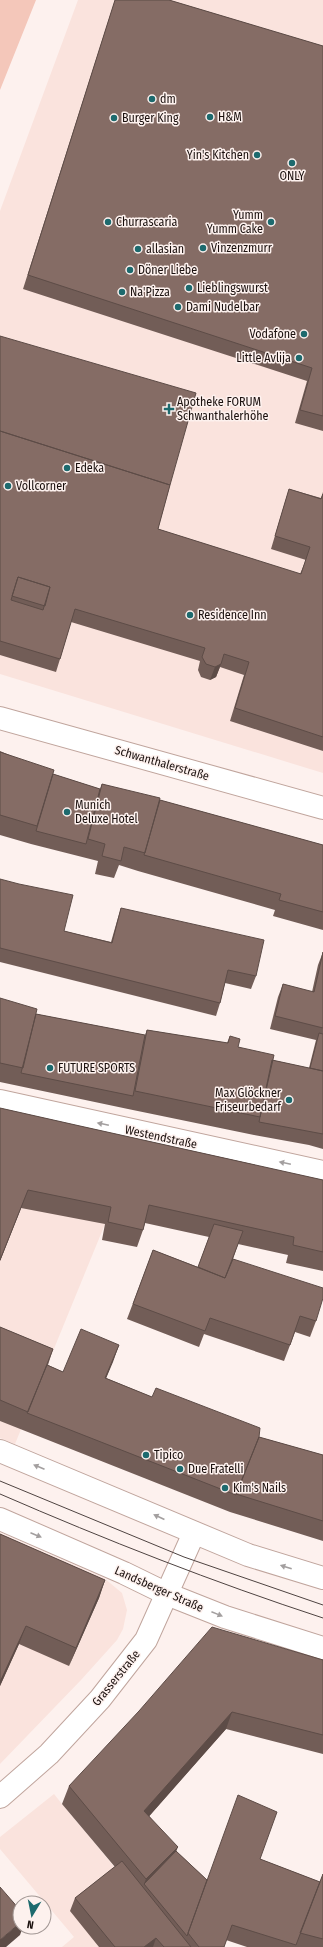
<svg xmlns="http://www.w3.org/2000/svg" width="323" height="1947" font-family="'Fira Sans Condensed',sans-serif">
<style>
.built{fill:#fae3dd}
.green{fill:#f4c7ba}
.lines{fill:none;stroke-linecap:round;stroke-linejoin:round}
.minor-casing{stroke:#c0a59d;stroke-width:24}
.tertiary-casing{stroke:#c0a59d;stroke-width:24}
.secondary-casing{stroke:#c0a59d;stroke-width:24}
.minor{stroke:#fff;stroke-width:22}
.tertiary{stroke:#fff;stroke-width:22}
.secondary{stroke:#fff;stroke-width:22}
.tram{stroke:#4e4341;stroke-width:1}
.wall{fill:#725d57}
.shaded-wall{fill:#5d4c47}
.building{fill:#856c65;stroke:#5d4c47;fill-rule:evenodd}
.oneway{fill:#a39f9f}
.poi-dot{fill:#1d6a6e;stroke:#fdf1ee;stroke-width:1.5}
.labels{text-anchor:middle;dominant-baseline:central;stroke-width:3;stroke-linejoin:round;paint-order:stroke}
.poi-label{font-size:12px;fill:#1a100e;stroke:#fdf1ee;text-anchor:start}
.street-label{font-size:12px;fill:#1a100e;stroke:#fdf1ee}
</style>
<rect width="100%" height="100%" fill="#fdf1ee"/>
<path class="built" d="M 78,0 L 323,0 L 323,773 L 0,674 L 0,211 Z
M 0,1112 L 123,1145 L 105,1224 L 15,1444 L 0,1438 Z
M 0,1533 L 104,1578 L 122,1593 L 127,1610 L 123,1629 L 117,1640 L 81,1680 L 0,1764 Z
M 54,1794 L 62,1804 L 181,1947 L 62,1947 L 74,1937 L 0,1849 L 0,1837 Z"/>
<path class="green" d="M 0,0 L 36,0 L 0,90 Z"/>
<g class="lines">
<defs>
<path id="minor" d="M 0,718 L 323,808
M 0,1101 L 323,1172"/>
<path id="tertiary" d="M 0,1797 L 49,1754 L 100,1699 L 146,1640 L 194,1533"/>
<path id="secondary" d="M 0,1451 L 248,1555 L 323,1578
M 0,1519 L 124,1573 L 167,1594 L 225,1617 L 323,1648"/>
</defs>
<use href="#minor" class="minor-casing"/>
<use href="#tertiary" class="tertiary-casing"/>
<use href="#secondary" class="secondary-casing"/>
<use href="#minor" class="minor"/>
<use href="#tertiary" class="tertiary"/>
<use href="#secondary" class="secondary"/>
<path class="tram" d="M 0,1481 L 184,1557 L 323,1605
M 0,1494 C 106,1540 213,1582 323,1618"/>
</g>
<path class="wall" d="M 115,0 L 169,0 L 323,46 L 323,431 L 295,423 L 307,381 L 23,289 Z
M 0,336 L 170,485 L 158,529 L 300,574 L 306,560 L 271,549 L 285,502 L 289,489 L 321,498 L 323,492 L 323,751 L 230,721 L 244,675 L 220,667 L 216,677 L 210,680 L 201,677 L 198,670 L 200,661 L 71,622 L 60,659 L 56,672 L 0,655 Z
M 0,751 L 53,774 L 100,789 L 102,784 L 323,845 L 323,930 L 273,916 L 275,910 L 138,871 L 119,865 L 114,878 L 95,874 L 98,861 L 31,844 L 0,835 Z
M 0,879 L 64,931 L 111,942 L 117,921 L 121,908 L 256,976 L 251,989 L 225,983 L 220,1003 L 216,1016 L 0,962 Z
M 323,952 L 323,1149 L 309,1145 L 254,1135 L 128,1109 L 0,1082 L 0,998 L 36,1014 L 145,1035 L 147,1030 L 227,1043 L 230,1036 L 238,1047 L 272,1060 L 309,1068 L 316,1040 L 270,1029 L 278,997 L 283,984 L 312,992 L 318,965 Z
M 0,1108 L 80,1126 L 323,1180 L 323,1271 L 286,1263 L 288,1255 L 238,1244 L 233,1259 L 316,1321 L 310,1337 L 295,1332 L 284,1361 L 204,1334 L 199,1347 L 127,1319 L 153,1250 L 198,1267 L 209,1237 L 145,1223 L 143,1230 L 137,1247 L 102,1240 L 105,1224 L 21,1208 L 0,1261 Z
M 0,1327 L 53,1349 L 48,1365 L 63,1372 L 119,1345 L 106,1378 L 152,1397 L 259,1437 L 323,1455 L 323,1541 L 230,1512 L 0,1421 Z
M 0,1534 L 105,1580 L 99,1598 L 69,1666 L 19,1644 L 0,1686 Z
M 323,1660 L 323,1754 L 226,1729 L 149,1816 L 176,1851 L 207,1880 L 260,1859 L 320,1882 L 323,1874 L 323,1947 L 247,1947 L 226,1940 L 224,1947 L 99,1947 L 70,1911 L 75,1898 L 115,1867 L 62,1804 L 69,1786 Z"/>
<path class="shaded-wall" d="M 221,664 L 216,677 L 210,680 L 215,667 Z
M 28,1190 L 21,1208 L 0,1261 L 0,1260 Z
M 119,1345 L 113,1362 L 99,1395 L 105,1378 Z
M 105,1580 L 99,1598 L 69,1666 L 76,1648 Z
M 26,1626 L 19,1644 L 0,1686 L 0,1682 Z
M 232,1712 L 226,1729 L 138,1829 L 144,1811 Z
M 178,1847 L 171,1864 L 144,1884 L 146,1879 Z
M 20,1923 L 20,1927 L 23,1927 L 20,1935 L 6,1947 L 0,1947 L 0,1940 Z
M 156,1938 L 153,1947 L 144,1947 Z"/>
<path class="building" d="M 115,0 L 169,0 L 323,46 L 323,416 L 300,410 L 312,368 L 28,275 Z
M 0,336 L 196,393 L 170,485 L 0,431 Z
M 0,431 L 170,485 L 158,529 L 301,574 L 310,547 L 275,536 L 289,489 L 321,499 L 323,494 L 323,737 L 235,708 L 249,662 L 224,654 L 221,664 L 215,667 L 206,664 L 202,657 L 205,648 L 75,609 L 60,659 L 0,641 ZM 18,577 L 50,587 L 43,610 L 11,600 Z
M 18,577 L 50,587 L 45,606 L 12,596 Z
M 0,752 L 54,770 L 37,826 L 0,815 Z
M 53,774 L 100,789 L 86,844 L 36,831 Z
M 102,784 L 160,798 L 145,853 L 124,847 L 121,861 L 102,856 L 105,844 L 88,839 Z
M 160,800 L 323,845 L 323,912 L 279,900 L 281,894 L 144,855 Z
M 0,879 L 19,884 L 73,895 L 64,931 L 112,943 L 121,908 L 264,940 L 256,976 L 228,970 L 220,1003 L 0,948 Z
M 323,952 L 323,1028 L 275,1016 L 283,984 L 314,992 Z
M 0,998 L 37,1009 L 23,1068 L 0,1063 Z
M 36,1014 L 145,1035 L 133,1096 L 21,1073 Z
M 147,1030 L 228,1043 L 230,1036 L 240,1039 L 238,1047 L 274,1055 L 260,1117 L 135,1091 Z
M 319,1033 L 323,1034 L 323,1071 L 310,1068 Z
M 272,1060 L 323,1071 L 323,1134 L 259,1122 L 260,1117 Z
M 0,1108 L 80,1126 L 323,1180 L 323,1252 L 293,1245 L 294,1237 L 149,1205 L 143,1230 L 108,1222 L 111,1207 L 28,1190 L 0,1260 Z
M 214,1224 L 243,1231 L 225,1278 L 198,1267 Z
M 153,1250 L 225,1278 L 233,1259 L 323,1288 L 323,1298 L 316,1321 L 300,1316 L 290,1345 L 210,1318 L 205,1331 L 133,1304 Z
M 0,1327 L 53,1349 L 28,1412 L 0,1400 Z
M 81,1329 L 119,1345 L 105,1378 L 152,1397 L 156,1388 L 260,1428 L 259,1437 L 236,1495 L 27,1413 L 47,1365 L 63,1372 Z
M 259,1437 L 323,1455 L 323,1521 L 236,1494 Z
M 0,1534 L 105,1580 L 76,1648 L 26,1626 L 0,1682 Z
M 212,1627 L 323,1660 L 323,1735 L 232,1712 L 144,1811 L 178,1847 L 146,1879 L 69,1786 L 139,1711 Z
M 238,1795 L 277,1812 L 260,1859 L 320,1882 L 296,1945 L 232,1925 L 224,1947 L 199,1947 L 188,1933 Z
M 176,1851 L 207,1880 L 187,1936 L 144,1884 Z
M 122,1861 L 191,1947 L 164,1947 L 156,1938 L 144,1947 L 115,1947 L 75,1898 Z
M 323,1874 L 323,1939 L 300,1933 Z
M 0,1887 L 20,1910 L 20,1923 L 0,1940 Z"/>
<defs><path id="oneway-solid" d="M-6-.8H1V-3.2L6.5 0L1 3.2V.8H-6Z"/></defs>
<g class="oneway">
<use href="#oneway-solid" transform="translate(103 1124) rotate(-168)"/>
<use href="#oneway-solid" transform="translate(285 1163) rotate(-168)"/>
<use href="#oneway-solid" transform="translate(39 1467) rotate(-157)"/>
<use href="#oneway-solid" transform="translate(159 1517) rotate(-155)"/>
<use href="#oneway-solid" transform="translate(36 1535) rotate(23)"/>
<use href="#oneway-solid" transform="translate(286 1567) rotate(-162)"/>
<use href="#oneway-solid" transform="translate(217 1614) rotate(22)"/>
</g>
<g class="poi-dot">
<circle cx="152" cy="99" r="4"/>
<circle cx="210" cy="117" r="4"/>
<circle cx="114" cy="118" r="4"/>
<circle cx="257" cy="155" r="4"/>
<circle cx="292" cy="163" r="4"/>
<circle cx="108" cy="222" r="4"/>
<circle cx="271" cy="222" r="4"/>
<circle cx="203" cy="248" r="4"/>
<circle cx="138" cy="249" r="4"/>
<circle cx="130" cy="270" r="4"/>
<circle cx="189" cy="288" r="4"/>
<circle cx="122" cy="292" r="4"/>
<circle cx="178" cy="307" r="4"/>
<circle cx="304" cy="334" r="4"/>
<circle cx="299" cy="358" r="4"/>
<path d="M167 403h4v4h4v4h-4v4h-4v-4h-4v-4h4z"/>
<circle cx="67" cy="468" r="4"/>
<circle cx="8" cy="486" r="4"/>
<circle cx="190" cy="615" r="4"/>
<circle cx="67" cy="812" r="4"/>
<circle cx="50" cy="1068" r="4"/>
<circle cx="289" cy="1100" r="4"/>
<circle cx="146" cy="1455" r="4"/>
<circle cx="180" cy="1469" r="4"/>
<circle cx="225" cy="1488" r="4"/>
</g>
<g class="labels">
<g class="poi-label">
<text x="160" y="99">dm</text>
<text x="218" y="117">H&amp;M</text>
<text x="122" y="118">Burger King</text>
<text x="249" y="155" text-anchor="end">Yin's Kitchen</text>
<text x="292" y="176" text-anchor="middle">ONLY</text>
<text x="263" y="215" text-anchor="end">Yumm<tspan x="263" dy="14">Yumm Cake</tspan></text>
<text x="116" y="222">Churrascaria</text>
<text x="211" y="248">Vinzenzmurr</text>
<text x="146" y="249">allasian</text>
<text x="138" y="270">Döner Liebe</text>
<text x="197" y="288">Lieblingswurst</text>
<text x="130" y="292">Na'Pizza</text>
<text x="186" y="307">Dami Nudelbar</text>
<text x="296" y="334" text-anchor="end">Vodafone</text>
<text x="291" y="358" text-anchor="end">Little Avlija</text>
<text x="177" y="402">Apotheke FORUM<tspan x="177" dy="14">Schwanthalerhöhe</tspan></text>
<text x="75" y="468">Edeka</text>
<text x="16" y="486">Vollcorner</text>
<text x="198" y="615">Residence Inn</text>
<text x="75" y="805">Munich<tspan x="75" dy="14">Deluxe Hotel</tspan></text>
<text x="58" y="1068">FUTURE SPORTS</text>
<text x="281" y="1093" text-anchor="end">Max Glöckner<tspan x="281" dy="14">Friseurbedarf</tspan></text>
<text x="154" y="1455">Tipico</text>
<text x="188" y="1469">Due Fratelli</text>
<text x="233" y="1488">Kim's Nails</text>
</g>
<g class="street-label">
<text transform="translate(162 763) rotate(16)">Schwanthalerstraße</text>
<text transform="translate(161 1137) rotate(12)">Westendstraße</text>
<text transform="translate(159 1589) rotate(24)">Landsberger Straße</text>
<text transform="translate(116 1678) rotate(-51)">Grasserstraße</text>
</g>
</g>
<g transform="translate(32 1915) rotate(190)"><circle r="19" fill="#fdf1ee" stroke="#a29794"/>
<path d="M0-3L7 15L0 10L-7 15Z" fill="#1d6a6e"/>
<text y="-6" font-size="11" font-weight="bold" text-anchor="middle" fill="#1a100e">N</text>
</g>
</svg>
